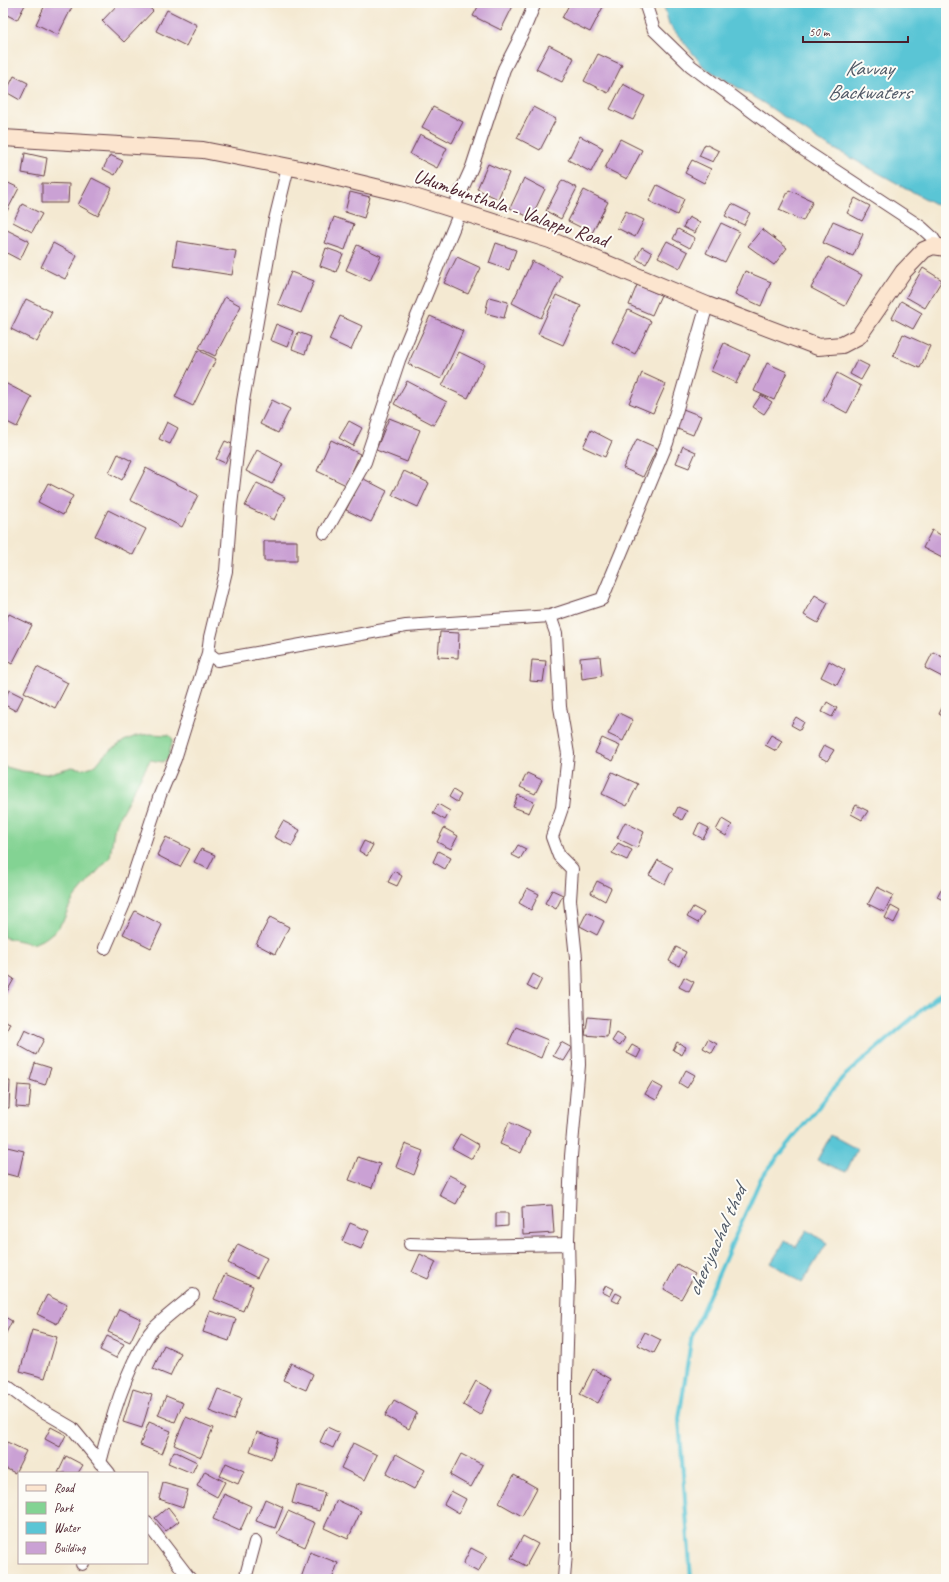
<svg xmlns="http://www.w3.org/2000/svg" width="949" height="1582" font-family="Caveat,sans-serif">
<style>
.green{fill:#83d393;stroke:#66795f}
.water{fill:#5ac5d5;stroke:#527280}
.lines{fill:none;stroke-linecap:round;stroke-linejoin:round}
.stream{stroke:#5ac5d5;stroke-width:4}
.building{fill:#caa1d4}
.minor-casing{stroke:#643d44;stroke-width:14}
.secondary-casing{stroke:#643d44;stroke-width:18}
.minor{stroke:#fff;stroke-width:12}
.secondary{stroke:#fce5cf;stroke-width:16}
.labels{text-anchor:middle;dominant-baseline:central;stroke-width:4;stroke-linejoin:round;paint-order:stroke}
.street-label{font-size:20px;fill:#4a1f2b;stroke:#fdfcf7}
.water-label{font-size:21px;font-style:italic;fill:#505966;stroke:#fdfcf7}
</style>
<rect width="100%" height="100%" fill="#fdfcf7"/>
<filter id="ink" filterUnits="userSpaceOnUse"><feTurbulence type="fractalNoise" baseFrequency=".025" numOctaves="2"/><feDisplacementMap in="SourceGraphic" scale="8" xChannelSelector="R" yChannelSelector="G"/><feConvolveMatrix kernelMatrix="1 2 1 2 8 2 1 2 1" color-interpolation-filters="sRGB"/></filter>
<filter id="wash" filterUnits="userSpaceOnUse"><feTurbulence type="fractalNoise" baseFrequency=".012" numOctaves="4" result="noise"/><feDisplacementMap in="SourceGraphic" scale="16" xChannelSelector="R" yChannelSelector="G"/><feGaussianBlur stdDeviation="0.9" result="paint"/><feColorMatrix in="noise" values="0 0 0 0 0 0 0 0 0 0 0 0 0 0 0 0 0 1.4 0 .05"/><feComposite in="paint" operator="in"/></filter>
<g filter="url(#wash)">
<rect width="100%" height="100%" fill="#f4e9d2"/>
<path class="green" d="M 150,734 L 169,735 L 173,739 L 168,758 L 163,762 L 150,760 L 119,817 L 114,830 L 110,857 L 75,897 L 69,907 L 64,919 L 57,929 L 46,938 L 33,944 L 3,937 L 3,766 L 21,771 L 47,774 L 72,767 L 84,769 L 96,765 L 104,755 L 124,741 L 136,736 Z"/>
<path class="water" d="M 663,3 L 946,3 L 946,210 L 820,141 L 765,104 L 704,67 L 669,24 Z
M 831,1135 L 857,1149 L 846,1172 L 817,1160 Z
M 807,1230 L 827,1243 L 802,1283 L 771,1263 L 785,1241 L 796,1247 Z"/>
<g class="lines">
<path class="stream" d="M 691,1579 L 679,1419 L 692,1334 L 761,1178 L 842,1078 L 946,989"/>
</g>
<g id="blocks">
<path class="building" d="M 3,3 L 26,3 L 17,20 L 3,13 Z
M 46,3 L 74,3 L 58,35 L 36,24 Z
M 119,3 L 144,3 L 153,11 L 124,42 L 102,21 Z
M 480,3 L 513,3 L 514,4 L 501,30 L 473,16 Z
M 570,3 L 605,3 L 590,32 L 562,18 Z
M 167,10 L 197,25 L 186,46 L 156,31 Z
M 549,45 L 574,58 L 562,82 L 536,69 Z
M 598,54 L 622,65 L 608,93 L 584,81 Z
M 14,76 L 28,83 L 20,100 L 6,92 Z
M 623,84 L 645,96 L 633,120 L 610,109 Z
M 433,107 L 463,122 L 452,143 L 422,127 Z
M 533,107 L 556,119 L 540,150 L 517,138 Z
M 420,134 L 447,148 L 437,168 L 410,154 Z
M 580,136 L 603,148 L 591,172 L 568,160 Z
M 620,139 L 642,150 L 627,179 L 605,168 Z
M 705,144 L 719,151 L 713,162 L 699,156 Z
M 25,153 L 47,158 L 44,177 L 22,173 Z
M 110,155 L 123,161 L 115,175 L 103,169 Z
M 692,160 L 711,169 L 704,183 L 685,173 Z
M 488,164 L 509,173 L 498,199 L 477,189 Z
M 92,178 L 112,188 L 98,216 L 78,205 Z
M 524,178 L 545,189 L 531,218 L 510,208 Z
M 562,180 L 577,188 L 561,219 L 546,211 Z
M 4,181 L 19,188 L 7,211 L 3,209 Z
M 42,183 L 69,184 L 68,203 L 42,203 Z
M 657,185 L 684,199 L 677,215 L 649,201 Z
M 584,190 L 608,202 L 592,233 L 568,221 Z
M 789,190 L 813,201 L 803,221 L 779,210 Z
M 350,192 L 370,197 L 364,218 L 345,212 Z
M 855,198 L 870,206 L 862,221 L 847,213 Z
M 22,204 L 42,214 L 32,232 L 13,222 Z
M 732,204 L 750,213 L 744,225 L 725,216 Z
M 626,211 L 644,220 L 635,237 L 617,228 Z
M 334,217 L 354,224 L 345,250 L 325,243 Z
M 689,217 L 700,223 L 695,233 L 683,227 Z
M 833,221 L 863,234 L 853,256 L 823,243 Z
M 721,223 L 740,232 L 725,262 L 706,253 Z
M 3,228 L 29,241 L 20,260 L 3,251 Z
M 678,229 L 695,238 L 690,248 L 673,239 Z
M 762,229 L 787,248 L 774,265 L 748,246 Z
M 177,241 L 236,251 L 232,275 L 173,266 Z
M 667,241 L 688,252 L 680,268 L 658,257 Z
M 53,243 L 77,256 L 65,279 L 41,267 Z
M 496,243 L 516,250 L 509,270 L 489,263 Z
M 357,245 L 381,256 L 370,281 L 346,270 Z
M 642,247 L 652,253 L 646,264 L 636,259 Z
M 326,248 L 343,254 L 336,272 L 320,266 Z
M 457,257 L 481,268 L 468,294 L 444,283 Z
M 828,257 L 862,275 L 845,306 L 811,288 Z
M 532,261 L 562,276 L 541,318 L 512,303 Z
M 923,268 L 942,280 L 925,308 L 906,297 Z
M 745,271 L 771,282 L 761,306 L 735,294 Z
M 291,272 L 314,281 L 301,313 L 278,304 Z
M 637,285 L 661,295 L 652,315 L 629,305 Z
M 556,295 L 581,306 L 563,345 L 538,334 Z
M 225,297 L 241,306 L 215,356 L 199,348 Z
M 489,297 L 508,302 L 504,318 L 485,313 Z
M 26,299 L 52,312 L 37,342 L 11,329 Z
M 901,301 L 922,313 L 913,329 L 892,318 Z
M 628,310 L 651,321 L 635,354 L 612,342 Z
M 340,316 L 362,326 L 351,350 L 329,340 Z
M 430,316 L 463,331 L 441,379 L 408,364 Z
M 276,324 L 293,331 L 287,347 L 270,340 Z
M 298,332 L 311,337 L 305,354 L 292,349 Z
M 903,334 L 930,346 L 920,368 L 893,356 Z
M 724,343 L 750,355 L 736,383 L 711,371 Z
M 198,350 L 216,359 L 193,406 L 175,397 Z
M 459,352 L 484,364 L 468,398 L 442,386 Z
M 857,360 L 869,366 L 861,380 L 850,374 Z
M 767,363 L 787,372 L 774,400 L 754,391 Z
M 642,373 L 666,384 L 653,413 L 629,403 Z
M 837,373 L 861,386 L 847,413 L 823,400 Z
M 407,381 L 447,402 L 434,425 L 394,404 Z
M 3,382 L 32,397 L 17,427 L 3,420 Z
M 761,395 L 772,402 L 764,414 L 753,407 Z
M 272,400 L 290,409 L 278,433 L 260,424 Z
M 683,409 L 701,416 L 693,435 L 675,428 Z
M 389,418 L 420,430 L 407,462 L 376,450 Z
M 349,421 L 362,428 L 353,446 L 339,438 Z
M 167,422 L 178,428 L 170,444 L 159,439 Z
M 591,430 L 612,441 L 605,457 L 583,447 Z
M 637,439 L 657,448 L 643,477 L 623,468 Z
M 331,440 L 360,454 L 346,485 L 317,471 Z
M 225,441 L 234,445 L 225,463 L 216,459 Z
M 683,446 L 696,452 L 689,468 L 676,463 Z
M 257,450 L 283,464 L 272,484 L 246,471 Z
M 118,454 L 132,461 L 122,480 L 109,473 Z
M 146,468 L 198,495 L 182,527 L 130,500 Z
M 404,471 L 429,483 L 418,507 L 392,495 Z
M 362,478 L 387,491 L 371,522 L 346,510 Z
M 48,483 L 73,496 L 63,515 L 38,502 Z
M 257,483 L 285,497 L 274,520 L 245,506 Z
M 108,510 L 146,529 L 133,555 L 95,536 Z
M 932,530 L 946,538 L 946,560 L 923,548 Z
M 264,541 L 297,541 L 297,561 L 264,561 Z
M 815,595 L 828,603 L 818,623 L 804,615 Z
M 9,614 L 32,625 L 12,664 L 3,659 L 3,626 Z
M 440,632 L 459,633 L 458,658 L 438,657 Z
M 933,652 L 946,659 L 946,679 L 925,668 Z
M 600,656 L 602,676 L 582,679 L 580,658 Z
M 532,660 L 546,661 L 543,682 L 530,681 Z
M 829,661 L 845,670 L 837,685 L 821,677 Z
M 37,667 L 68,683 L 55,708 L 24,692 Z
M 9,690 L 23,697 L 16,711 L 3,704 Z
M 946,700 L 946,718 L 939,714 Z
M 827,702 L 837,708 L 832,717 L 822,712 Z
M 619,713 L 633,720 L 623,741 L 608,734 Z
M 796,717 L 804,722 L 800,730 L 791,725 Z
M 771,735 L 782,741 L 776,751 L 765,745 Z
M 602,738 L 620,746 L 613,761 L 595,753 Z
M 824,745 L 834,750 L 827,761 L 818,756 Z
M 612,772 L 638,784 L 627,806 L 602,794 Z
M 527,773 L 542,780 L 535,794 L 520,787 Z
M 453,790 L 461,795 L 457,802 L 449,797 Z
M 518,795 L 534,802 L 529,813 L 513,807 Z
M 438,804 L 450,811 L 445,820 L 433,813 Z
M 856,805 L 868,811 L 862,820 L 851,814 Z
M 678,807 L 687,811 L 682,820 L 674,815 Z
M 722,819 L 732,825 L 726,836 L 716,830 Z
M 283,821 L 300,830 L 292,846 L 274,837 Z
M 625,822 L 644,832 L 637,848 L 617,838 Z
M 699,823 L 709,828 L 703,839 L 694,834 Z
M 444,828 L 458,836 L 451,849 L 437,842 Z
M 166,837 L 190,849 L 180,867 L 157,855 Z
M 364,841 L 373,845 L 367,856 L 359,851 Z
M 618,843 L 632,850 L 627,860 L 612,853 Z
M 518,845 L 526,849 L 520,859 L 512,855 Z
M 201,849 L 215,855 L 208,869 L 194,862 Z
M 438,851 L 451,858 L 445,869 L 433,862 Z
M 658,860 L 673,868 L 665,884 L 649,875 Z
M 394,871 L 402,876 L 397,886 L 388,882 Z
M 597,881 L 611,888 L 605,901 L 591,893 Z
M 877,887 L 893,895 L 884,912 L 868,904 Z
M 527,888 L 539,894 L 531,910 L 519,903 Z
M 941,889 L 946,892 L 945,901 L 937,897 Z
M 552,890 L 563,895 L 556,909 L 545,903 Z
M 891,906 L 900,911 L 894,923 L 885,918 Z
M 693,907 L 704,913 L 698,923 L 687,917 Z
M 135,911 L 162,925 L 151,948 L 123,934 Z
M 587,912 L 604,921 L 597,935 L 580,926 Z
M 270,917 L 289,927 L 275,954 L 256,944 Z
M 676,947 L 686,952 L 679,966 L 669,961 Z
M 3,972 L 14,979 L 5,995 L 3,994 Z
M 533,974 L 542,979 L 536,991 L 527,986 Z
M 684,977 L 694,982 L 689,992 L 679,987 Z
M 588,1017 L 609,1019 L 607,1037 L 585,1035 Z
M 3,1020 L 10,1023 L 3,1039 Z
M 516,1027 L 548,1040 L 541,1058 L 508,1044 Z
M 25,1030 L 44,1039 L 36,1055 L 18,1045 Z
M 617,1033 L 625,1038 L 620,1046 L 612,1041 Z
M 708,1039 L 717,1044 L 712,1053 L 703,1048 Z
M 561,1042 L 572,1048 L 564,1061 L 553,1056 Z
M 677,1042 L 686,1047 L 682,1055 L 673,1050 Z
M 632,1045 L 641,1050 L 637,1058 L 627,1053 Z
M 35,1063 L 51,1068 L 45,1085 L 30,1080 Z
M 686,1070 L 695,1075 L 687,1088 L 679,1083 Z
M 3,1081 L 10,1081 L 9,1108 L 3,1108 Z
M 652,1082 L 663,1088 L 656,1100 L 645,1094 Z
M 18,1085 L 31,1086 L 29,1108 L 16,1107 Z
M 509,1122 L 530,1132 L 521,1153 L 500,1144 Z
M 460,1134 L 479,1145 L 472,1159 L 452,1148 Z
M 405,1144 L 423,1151 L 414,1175 L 396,1167 Z
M 3,1146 L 24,1151 L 18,1177 L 3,1173 Z
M 358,1157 L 380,1164 L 372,1188 L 349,1180 Z
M 449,1175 L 467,1184 L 456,1204 L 439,1195 Z
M 552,1205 L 554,1233 L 523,1235 L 522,1207 Z
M 496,1213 L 508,1213 L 508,1226 L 496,1227 Z
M 350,1223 L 369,1231 L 361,1249 L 342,1241 Z
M 238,1244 L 267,1258 L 257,1278 L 228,1263 Z
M 420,1254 L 436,1262 L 428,1279 L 412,1272 Z
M 677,1264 L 695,1274 L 681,1299 L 664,1289 Z
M 225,1274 L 253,1286 L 243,1311 L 214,1299 Z
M 606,1285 L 614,1289 L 610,1296 L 602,1292 Z
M 616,1293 L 622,1296 L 618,1303 L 612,1300 Z
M 47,1295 L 67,1305 L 57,1324 L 37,1314 Z
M 119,1309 L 141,1319 L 130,1342 L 108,1332 Z
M 210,1311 L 236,1319 L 229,1341 L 203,1332 Z
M 3,1316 L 12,1321 L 3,1339 Z
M 32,1330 L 57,1337 L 45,1378 L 20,1371 Z
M 645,1332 L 661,1340 L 654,1353 L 638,1345 Z
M 107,1336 L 124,1344 L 116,1358 L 100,1350 Z
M 164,1345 L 181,1353 L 170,1376 L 153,1369 Z
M 291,1363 L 313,1374 L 306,1390 L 283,1380 Z
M 593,1369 L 611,1379 L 598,1403 L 580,1394 Z
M 476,1381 L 492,1390 L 480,1415 L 463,1405 Z
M 133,1389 L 152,1395 L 142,1428 L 123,1422 Z
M 218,1389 L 242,1398 L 233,1420 L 209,1411 Z
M 166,1396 L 183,1403 L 175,1422 L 158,1415 Z
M 394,1400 L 417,1413 L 409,1429 L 385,1416 Z
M 186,1417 L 213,1428 L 201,1457 L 174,1445 Z
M 149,1422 L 171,1431 L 162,1454 L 140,1445 Z
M 51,1427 L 66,1435 L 60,1447 L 45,1439 Z
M 327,1427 L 340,1433 L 333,1448 L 320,1442 Z
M 257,1432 L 278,1439 L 271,1459 L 250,1451 Z
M 7,1442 L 26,1451 L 15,1473 L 3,1467 L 3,1451 Z
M 353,1443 L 377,1455 L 365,1480 L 341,1468 Z
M 174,1451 L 197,1462 L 192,1473 L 168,1463 Z
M 396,1454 L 425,1470 L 414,1489 L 386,1474 Z
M 461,1454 L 483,1465 L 471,1487 L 450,1475 Z
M 66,1456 L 83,1465 L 78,1473 L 58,1473 Z
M 226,1463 L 244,1471 L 238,1484 L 220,1476 Z
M 205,1471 L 225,1482 L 217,1497 L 197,1486 Z
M 514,1475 L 537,1488 L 522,1516 L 499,1503 Z
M 163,1483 L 188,1490 L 183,1507 L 159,1499 Z
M 297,1485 L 325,1493 L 319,1511 L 292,1503 Z
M 451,1491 L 466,1499 L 459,1513 L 444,1504 Z
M 224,1494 L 251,1506 L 240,1531 L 213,1519 Z
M 265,1499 L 283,1507 L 275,1528 L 256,1521 Z
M 337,1500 L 361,1511 L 348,1539 L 324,1528 Z
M 168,1507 L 179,1521 L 166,1531 L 155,1518 Z
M 288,1511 L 315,1523 L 305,1547 L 277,1534 Z
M 523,1536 L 538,1544 L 526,1566 L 511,1558 Z
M 471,1548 L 487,1556 L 478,1572 L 463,1564 Z
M 310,1552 L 338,1563 L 332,1579 L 301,1578 Z"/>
</g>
</g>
<g filter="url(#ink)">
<use href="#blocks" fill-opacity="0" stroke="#643d44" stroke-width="1"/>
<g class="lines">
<defs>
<path id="minor" d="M 645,3 L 654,30 L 691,66 L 804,150 L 921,227 L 932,237 L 938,246
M 288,167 L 274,224 L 243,401 L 231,506 L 226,571 L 210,637 L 208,653 L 217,660 L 406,626 L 550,616
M 453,209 L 472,167 L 504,69 L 523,32 L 535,3
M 325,533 L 365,462 L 399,360 L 460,212
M 105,948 L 124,904 L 160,795 L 175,759 L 208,653
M 410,1244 L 468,1246 L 568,1244
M 3,1383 L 31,1404 L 72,1428 L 109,1473
M 100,1463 C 111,1420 125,1371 149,1334 C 156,1324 182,1305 193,1295
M 147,1523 L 190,1579
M 82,1564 L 83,1563
M 245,1579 L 255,1542
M 564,1579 L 566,1552 L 566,1376 L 569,1281 L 568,1239 L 571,1156 L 579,1065 L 576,958 L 570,900 L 572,869 L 559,856 L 552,837 L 562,808 L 568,754 L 560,707 L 556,633 L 550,616 L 602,599 L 667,443 L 707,305"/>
<path id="secondary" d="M 3,138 L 203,150 L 305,170 L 405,194 L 550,240 L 707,305 L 818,347 L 842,345 L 859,336 L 903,272 L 924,250 L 933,246 L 946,248"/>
</defs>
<use href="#minor" class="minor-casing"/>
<use href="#secondary" class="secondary-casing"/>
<use href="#minor" class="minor"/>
<use href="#secondary" class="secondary"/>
</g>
</g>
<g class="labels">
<g class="street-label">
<text transform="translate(511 208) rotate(19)">Udumbunthala - Valappu Road</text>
</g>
<g class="water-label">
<text x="869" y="68">Kavvay<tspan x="869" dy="24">Backwaters</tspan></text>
<text transform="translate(716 1241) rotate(-66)">cheriyachal thod</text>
</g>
</g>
<rect width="949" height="1582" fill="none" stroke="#fdfcf7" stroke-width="16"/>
<rect x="18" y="1472" width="130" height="92" fill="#fdfcf7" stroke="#b5a4a5"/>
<rect x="26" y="1485" width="20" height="6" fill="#fce5cf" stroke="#b5a4a5"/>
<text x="54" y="1492" font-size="12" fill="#4a1f2b">Road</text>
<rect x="26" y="1502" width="20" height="12" fill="#83d393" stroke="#b5a4a5"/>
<text x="54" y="1512" font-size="12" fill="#4a1f2b">Park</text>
<rect x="26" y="1522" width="20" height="12" fill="#5ac5d5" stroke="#b5a4a5"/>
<text x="54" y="1532" font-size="12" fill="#4a1f2b">Water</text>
<rect x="26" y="1542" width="20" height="12" fill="#caa1d4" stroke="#b5a4a5"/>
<text x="54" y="1552" font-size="12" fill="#4a1f2b">Building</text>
<path d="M803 36v6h105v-6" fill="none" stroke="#4a1f2b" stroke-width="2"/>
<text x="809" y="36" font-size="12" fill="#4a1f2b" stroke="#fdfcf7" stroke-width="3" paint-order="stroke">50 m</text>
</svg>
